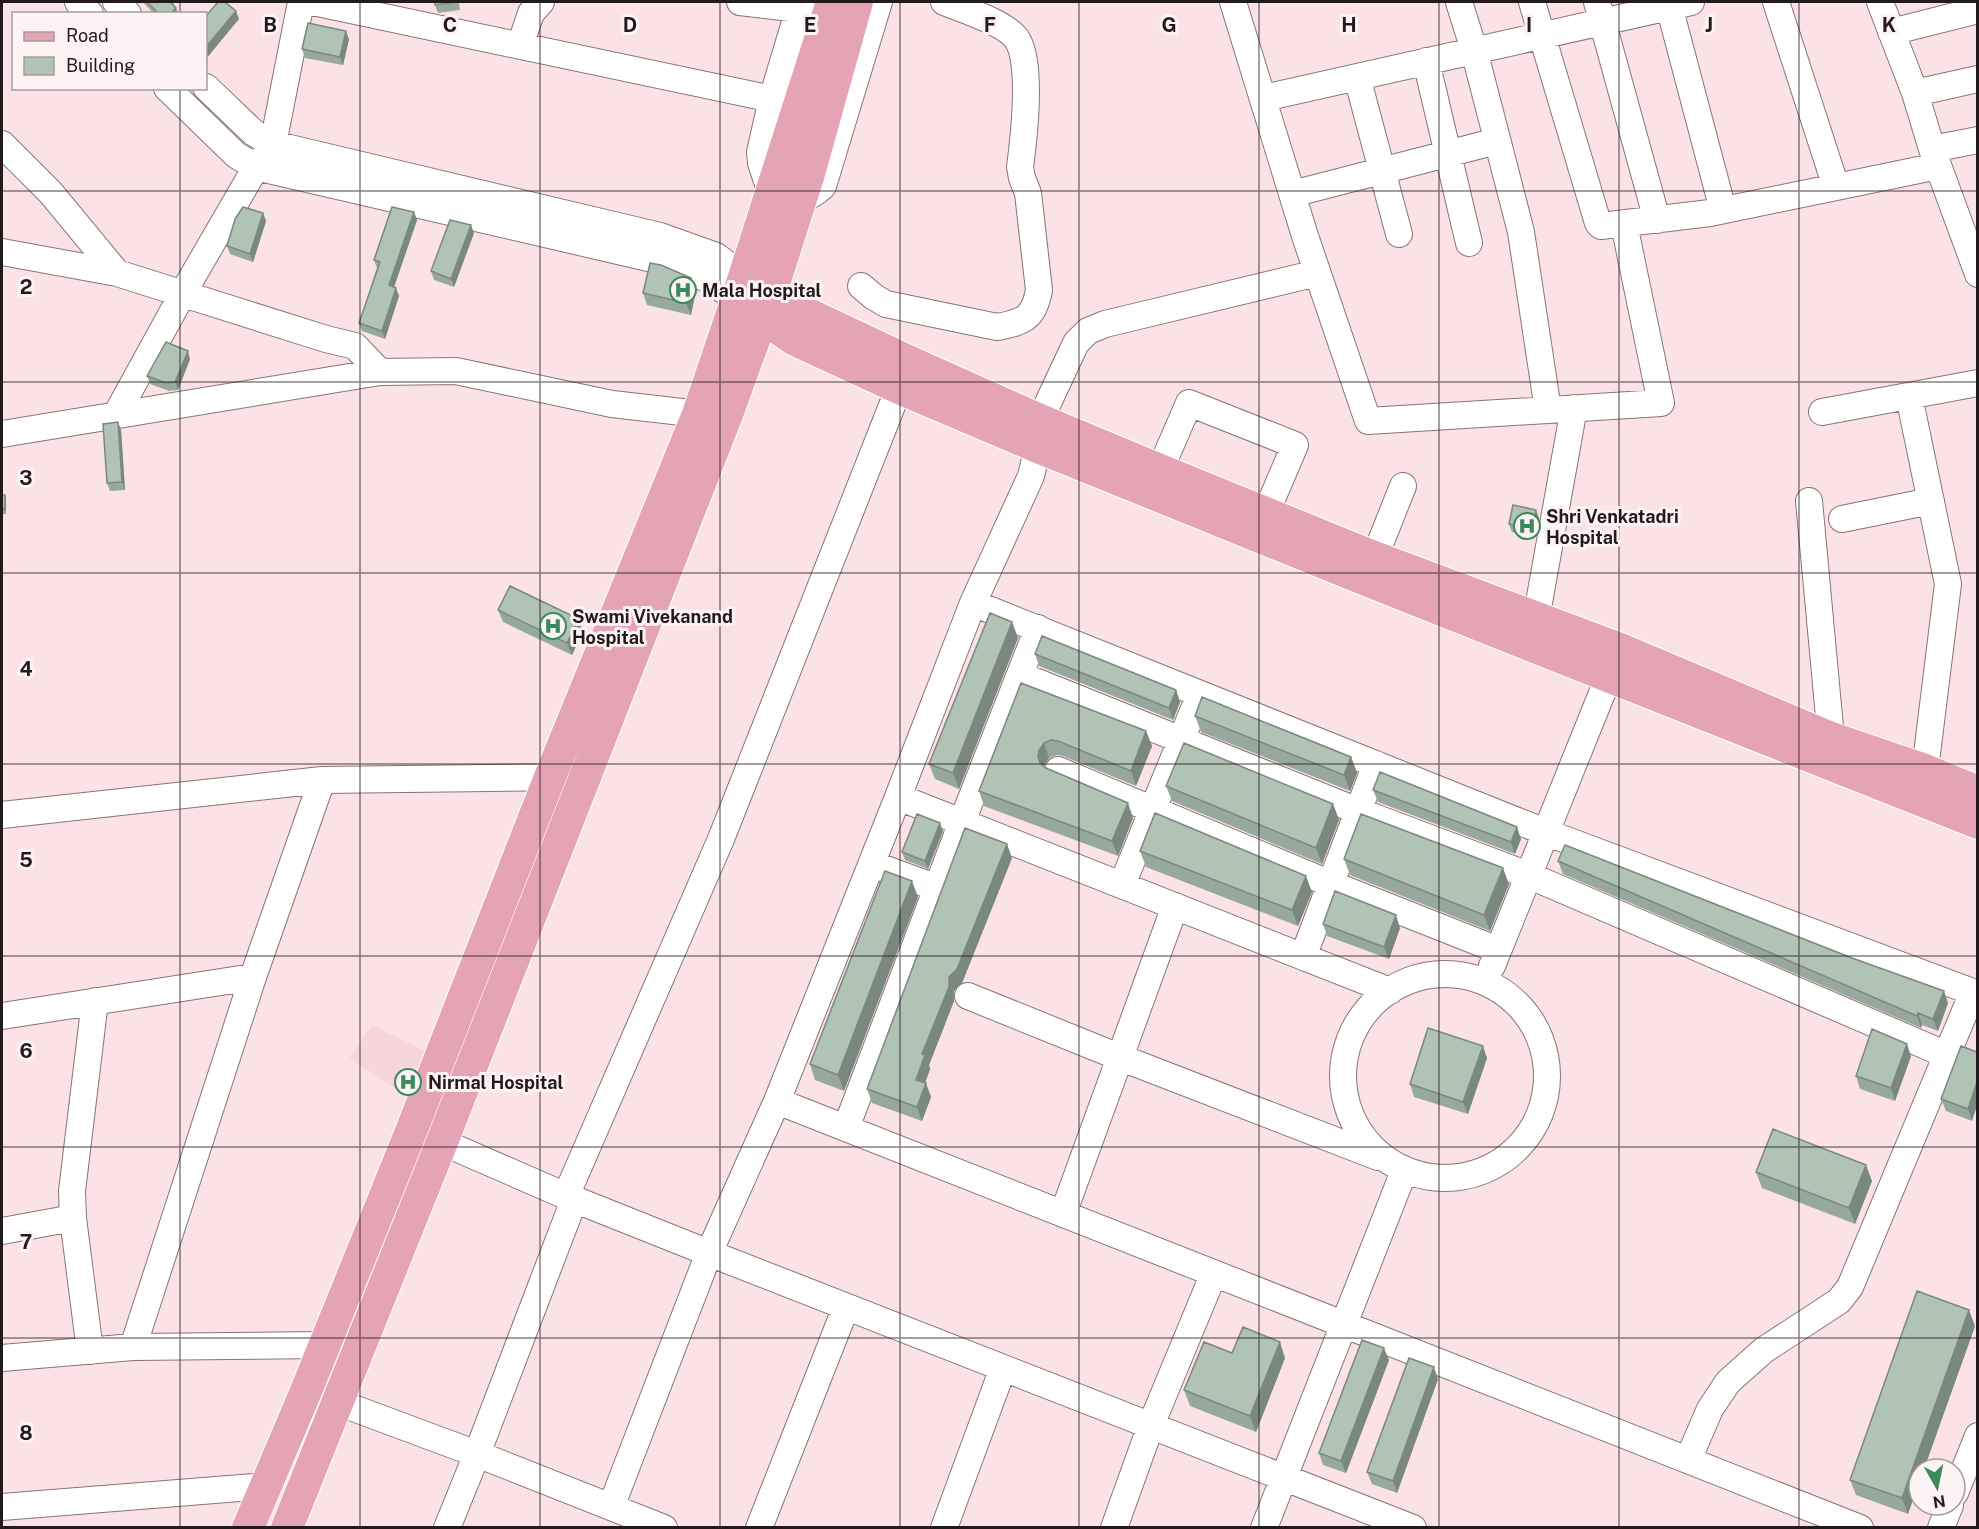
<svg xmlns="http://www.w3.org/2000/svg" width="1979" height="1529" font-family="'Public Sans',sans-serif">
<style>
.built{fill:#f7d5dc}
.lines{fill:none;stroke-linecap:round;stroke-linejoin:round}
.minor-casing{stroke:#897378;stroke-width:28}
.major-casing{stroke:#fff;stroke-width:34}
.minor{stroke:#fff;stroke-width:26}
.major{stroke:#e5a4b6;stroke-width:32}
.wall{fill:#97a89c}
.shaded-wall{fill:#7b887f}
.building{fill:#b0c3b5;stroke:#7b887f;stroke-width:1.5}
.grid{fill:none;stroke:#221a1c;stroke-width:1.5;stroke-opacity:0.55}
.labels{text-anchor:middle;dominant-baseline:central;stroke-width:6;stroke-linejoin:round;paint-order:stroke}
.poi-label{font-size:18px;font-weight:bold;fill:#221a1c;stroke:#fdf3f5;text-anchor:start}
.grid-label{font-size:20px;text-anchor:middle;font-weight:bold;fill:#221a1c;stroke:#fdf3f5;stroke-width:6;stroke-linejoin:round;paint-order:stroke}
</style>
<rect width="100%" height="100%" fill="#fbe2e7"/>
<path class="built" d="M 372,1025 L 439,1058 L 421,1106 L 350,1058 Z"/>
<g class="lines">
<defs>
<path id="minor" d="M 78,2 L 90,14
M 116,2 L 128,14
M 313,2 L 772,99
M 740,2 L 799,9
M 801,2 L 772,99 L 760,152 L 761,163 L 771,193 C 794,198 804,204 823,186 L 879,2
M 1233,2 L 1305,236 L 1368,421 L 1661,403 L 1624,224
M 1459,2 L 1474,50 L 1521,232 L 1548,410
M 1532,2 L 1598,223 L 1601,226 L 1710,213 L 1938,166
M 1597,2 L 1657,220
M 1668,2 L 1723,210
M 1776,2 L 1836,187
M 1880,2 L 1915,93 L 1932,149 L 1978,274
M 1891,32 L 1978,10
M 520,46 L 531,13 L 541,2
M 1426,61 L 1469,243
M 1357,77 L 1399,234
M 206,87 L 254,133 L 273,144 L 660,236 L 716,256 L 744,277
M 167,88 L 236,155 L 256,167 L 670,263 L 707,279 L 737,299
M 1915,93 L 1978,79
M 1264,98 L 1691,2
M 2,144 L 51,193 L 117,273
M 1932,149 L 1978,140
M 1292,194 L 1497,141
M 2,252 L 117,273 L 326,339 L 355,346 L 380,372
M 861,286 L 874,297 L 886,304 L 997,327 C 1024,322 1034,318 1039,290 L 1028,193 L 1022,178 L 1020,167 C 1024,137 1032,66 1018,41 C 1008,23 964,10 944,2
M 1909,396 L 1948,584 L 1925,770
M 1822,412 L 1978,383
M 116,415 L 183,293 L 256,167 L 273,144 L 301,2
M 2,434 L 380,372 L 456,371 L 612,404 L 717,416
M 1160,470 L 1189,403 L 1295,445 L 1266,513
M 1809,501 L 1831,738
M 1842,519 L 1931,501
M 1368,574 L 1403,486
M 973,603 L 1545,832 L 1978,994
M 1536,619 L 1574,408
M 1020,675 L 1358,811 L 1528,875 L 1947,1055
M 1058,770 L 1331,884 L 1498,950
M 898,797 L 1390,991
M 2,815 L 322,780
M 872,864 L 937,888
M 1122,885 L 1200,694
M 1303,957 L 1376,764
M 1492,966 L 1615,661
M1343 1076a102 102 0 1 1 204 0a102 102 0 1 1-204 0Z
M 968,996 L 1119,1057 L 1378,1157
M 2,1016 L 253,977
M 777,1101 L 1860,1528
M 846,1128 L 962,822 L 1038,628
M 426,1135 L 566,1196 L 709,1253 L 1413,1528
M 566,1196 L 721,839 L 899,388
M 1063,1214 L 1175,906
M 2,1231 L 73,1218
M 133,1347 L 253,977 L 322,780 L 566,777
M 90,1351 L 73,1218 L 72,1191 L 95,1001
M 2,1358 L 133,1347 L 324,1345
M 321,1396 L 477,1454 L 664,1528
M 1688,1460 L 1710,1409 L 1728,1382 L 1764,1350 L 1839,1301 L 1850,1287 L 1973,992
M 1955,1493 L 1978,1436
M 2,1507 L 265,1486
M 611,1507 L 709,1253 L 777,1101 L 898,797 L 973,603 L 1031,476 L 1038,447 L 1040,420 L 1076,343 L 1088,331 L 1105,324 L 1317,273
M 447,1528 L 477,1454 L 574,1200
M 759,1528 L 846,1307
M 944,1528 L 1003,1368
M 1114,1528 L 1151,1425 L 1214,1273
M 1264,1528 L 1404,1171
M 1941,1528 L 1950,1505"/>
<path id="major" d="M 754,284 L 770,296 L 910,362 L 1040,420 L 1160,470 L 1374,557 L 1620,649 L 1831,738 L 1925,770 L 1978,792
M 746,306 L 795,340 L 899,388 L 1038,447 L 1366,580 L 1978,823
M 248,1528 L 306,1391 L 412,1129 L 550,777 L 698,414 L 737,299 L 832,2
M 287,1528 L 442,1142 L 726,417 L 770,296 L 808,177 L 857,2"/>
</defs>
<use href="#minor" class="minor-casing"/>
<use href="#major" class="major-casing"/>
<use href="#minor" class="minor"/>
<use href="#major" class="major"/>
</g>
<path class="wall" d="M 143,2 L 173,2 L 178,14 L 154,14 Z
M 459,2 L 460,10 L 438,13 L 435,5 Z
M 349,39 L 343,65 L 305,58 L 302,49 Z
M 414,212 L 417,220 L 394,287 L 399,296 L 385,339 L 362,331 L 359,323 L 377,268 L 374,260 Z
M 263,213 L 266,221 L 253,262 L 230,254 L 227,246 Z
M 474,233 L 454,287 L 434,280 L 431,271 Z
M 696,290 L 691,315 L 647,305 L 643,293 Z
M 190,359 L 178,390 L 169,391 L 150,384 L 147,376 Z
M 118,422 L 121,430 L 125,490 L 110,491 L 107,483 Z
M 2,495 L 5,495 L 6,500 L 6,514 L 2,514 Z
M 1539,518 L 1535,537 L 1512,532 L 1509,524 Z
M 498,610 L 583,631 L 572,655 L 503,622 Z
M 1012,622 L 1018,638 L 959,789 L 935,779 L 929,764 Z
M 1035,654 L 1176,690 L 1180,702 L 1173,720 L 1039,666 Z
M 1021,683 L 1146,731 L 1152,746 L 1136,786 L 1063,756 L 1057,755 L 1049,758 L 1044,765 L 1044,766 L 1046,768 L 1133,818 L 1118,856 L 984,806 L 979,791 Z
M 1195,716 L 1351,757 L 1357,773 L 1350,791 L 1201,732 Z
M 1166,786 L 1333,804 L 1339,820 L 1322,864 L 1172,801 Z
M 1373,790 L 1521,839 L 1515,854 L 1378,802 Z
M 943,831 L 928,869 L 905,860 L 902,852 Z
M 1140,851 L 1312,892 L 1298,926 L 1146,867 Z
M 1012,858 L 962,983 L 954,991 L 954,1001 L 929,1065 L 930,1069 L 925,1083 L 931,1097 L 922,1121 L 872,1103 L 867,1089 Z
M 1344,859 L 1509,884 L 1490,931 L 1350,875 Z
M 1558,861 L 1948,1003 L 1938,1031 L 1922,1025 L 1921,1028 L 1563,874 Z
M 918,897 L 844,1091 L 815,1080 L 810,1064 Z
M 1323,924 L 1400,928 L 1389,959 L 1327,936 Z
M 1961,1046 L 1972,1121 L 1946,1111 L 1941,1099 Z
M 1911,1056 L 1895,1101 L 1860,1089 L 1856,1076 Z
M 1487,1058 L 1468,1114 L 1414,1097 L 1410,1084 Z
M 1756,1172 L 1872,1181 L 1855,1224 L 1762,1188 Z
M 1975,1326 L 1924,1469 L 1919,1469 L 1908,1514 L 1856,1495 L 1850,1480 Z
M 1232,1353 L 1285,1358 L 1256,1432 L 1190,1406 L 1184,1390 Z
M 1389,1360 L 1346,1473 L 1323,1465 L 1319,1453 Z
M 1438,1379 L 1397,1493 L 1372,1484 L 1367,1472 Z"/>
<path class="shaded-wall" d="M 176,8 L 178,14 L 170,14 Z
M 236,11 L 239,19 L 206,59 L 206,47 Z
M 346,31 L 349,39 L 343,65 L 340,57 Z
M 414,212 L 417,220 L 392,293 L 389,285 Z
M 263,213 L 266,221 L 253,262 L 250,254 Z
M 471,225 L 474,233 L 454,287 L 451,279 Z
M 691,278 L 696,290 L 691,315 L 686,303 Z
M 396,288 L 399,296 L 385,339 L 382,331 Z
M 188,351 L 190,359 L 178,390 L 175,382 Z
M 118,422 L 121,430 L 125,490 L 122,482 Z
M 5,495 L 6,500 L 6,514 L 5,509 Z
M 1536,510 L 1539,518 L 1535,537 L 1533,529 Z
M 579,619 L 583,631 L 572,655 L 567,643 Z
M 1012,622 L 1018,638 L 959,789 L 953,773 Z
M 1176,690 L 1180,702 L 1173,720 L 1169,708 Z
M 1146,731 L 1152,746 L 1136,786 L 1131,771 Z
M 1044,743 L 1049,758 L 1044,765 L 1043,771 L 1038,756 L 1039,750 Z
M 1351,757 L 1357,773 L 1350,791 L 1344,775 Z
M 1128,803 L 1133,818 L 1118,856 L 1112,841 Z
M 1333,804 L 1339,820 L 1322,864 L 1316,848 Z
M 940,823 L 943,831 L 928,869 L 925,861 Z
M 1517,827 L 1521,839 L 1515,854 L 1511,842 Z
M 1007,844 L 1012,858 L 962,983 L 954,991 L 954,1001 L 929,1065 L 930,1069 L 921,1094 L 916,1080 L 922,1054 L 949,977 Z
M 1503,868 L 1509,884 L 1490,931 L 1484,915 Z
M 1306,876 L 1312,892 L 1298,926 L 1292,910 Z
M 912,881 L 918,897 L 844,1091 L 838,1075 Z
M 1396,915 L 1400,928 L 1389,959 L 1384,947 Z
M 1944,991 L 1948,1003 L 1938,1031 L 1933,1019 Z
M 1918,1013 L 1922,1025 L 1921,1028 L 1917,1016 Z
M 1907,1044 L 1911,1056 L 1895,1101 L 1891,1088 Z
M 1483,1046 L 1487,1058 L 1468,1114 L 1463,1102 Z
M 1977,1082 L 1977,1106 L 1972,1121 L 1968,1109 Z
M 926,1083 L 931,1097 L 922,1121 L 917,1107 Z
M 1866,1165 L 1872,1181 L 1855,1224 L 1849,1208 Z
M 1969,1310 L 1975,1326 L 1924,1469 L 1919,1469 L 1919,1483 L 1908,1514 L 1902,1498 Z
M 1280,1342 L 1285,1358 L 1256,1432 L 1250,1416 Z
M 1384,1348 L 1389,1360 L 1346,1473 L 1341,1461 Z
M 1434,1367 L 1438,1379 L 1397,1493 L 1393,1481 Z"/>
<path class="building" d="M 147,2 L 170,2 L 176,8 L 170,14 L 159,14 Z
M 218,2 L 225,2 L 236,11 L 206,47 L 206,16 Z
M 435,2 L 457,2 L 435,5 Z
M 308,23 L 346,31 L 340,57 L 302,49 Z
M 243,207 L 263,213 L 250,254 L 227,246 L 235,219 Z
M 392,207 L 414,212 L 389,285 L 396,288 L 382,331 L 359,323 L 380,262 L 374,260 Z
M 450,220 L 471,225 L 451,279 L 431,271 Z
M 650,263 L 661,265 L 691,278 L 686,303 L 643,293 Z
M 166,342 L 188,351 L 175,382 L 166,383 L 147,376 Z
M 118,422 L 122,482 L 107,483 L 103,424 Z
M 2,495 L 5,495 L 5,509 L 2,509 Z
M 1513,505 L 1536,510 L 1533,529 L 1509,524 Z
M 510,586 L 579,619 L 567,643 L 498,610 Z
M 990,613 L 1012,622 L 953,773 L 929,764 Z
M 1042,636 L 1176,690 L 1169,708 L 1035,654 Z
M 1021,683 L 1146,731 L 1131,771 L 1058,741 L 1051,740 L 1044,743 L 1039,750 L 1038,756 L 1040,763 L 1046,768 L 1128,803 L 1112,841 L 979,791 Z
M 1202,697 L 1351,757 L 1344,775 L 1195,716 Z
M 1184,743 L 1333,804 L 1316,848 L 1166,786 Z
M 1380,772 L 1517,827 L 1511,842 L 1373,790 Z
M 1155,813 L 1306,876 L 1292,910 L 1140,851 Z
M 917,814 L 940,823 L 925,861 L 902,852 Z
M 1361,814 L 1503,868 L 1484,915 L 1344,859 Z
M 965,828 L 1007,844 L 957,969 L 949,977 L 949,987 L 922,1054 L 925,1055 L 916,1080 L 926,1083 L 917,1107 L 867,1089 Z
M 1565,845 L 1852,958 L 1944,991 L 1933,1019 L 1918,1013 L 1917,1016 L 1558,861 Z
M 885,871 L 912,881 L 838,1075 L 810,1064 Z
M 1335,891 L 1396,915 L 1384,947 L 1323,924 Z
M 1428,1028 L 1483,1046 L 1463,1102 L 1410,1084 Z
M 1872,1029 L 1907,1044 L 1891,1088 L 1856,1076 Z
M 1961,1046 L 1977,1052 L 1977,1082 L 1968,1109 L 1941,1099 Z
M 1773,1129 L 1866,1165 L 1849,1208 L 1756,1172 Z
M 1917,1291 L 1969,1310 L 1902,1498 L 1850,1480 Z
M 1243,1327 L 1280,1342 L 1250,1416 L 1184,1390 L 1204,1342 L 1232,1353 Z
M 1362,1340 L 1384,1348 L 1341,1461 L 1319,1453 Z
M 1409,1358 L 1434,1367 L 1393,1481 L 1367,1472 Z"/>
<path class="grid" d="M 180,2 L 180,14M 360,2 L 360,1528M 540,2 L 540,1528M 720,2 L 720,1528M 900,2 L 900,1528M 1079,2 L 1079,1528M 1259,2 L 1259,1528M 1439,2 L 1439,1528M 1619,2 L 1619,1528M 1799,2 L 1799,1528M 180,88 L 180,1528M 2,191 L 1978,191M 2,382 L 1978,382M 2,573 L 1978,573M 2,764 L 1978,764M 2,956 L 1978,956M 2,1147 L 1978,1147M 2,1338 L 1978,1338"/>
<defs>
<symbol id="hospital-ring" viewBox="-11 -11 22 22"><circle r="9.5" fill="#fdf3f5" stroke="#3b8a5a" stroke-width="1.5"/><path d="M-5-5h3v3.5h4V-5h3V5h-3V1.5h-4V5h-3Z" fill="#3b8a5a"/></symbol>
</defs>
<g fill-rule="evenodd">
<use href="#hospital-ring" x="668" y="275" width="30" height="30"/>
<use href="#hospital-ring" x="1512" y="511" width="30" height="30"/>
<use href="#hospital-ring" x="538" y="611" width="30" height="30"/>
<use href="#hospital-ring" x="393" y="1067" width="30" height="30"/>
</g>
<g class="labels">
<g class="poi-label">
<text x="702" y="290">Mala Hospital</text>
<text x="1546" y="516">Shri Venkatadri<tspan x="1546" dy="21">Hospital</tspan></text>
<text x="572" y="616">Swami Vivekanand<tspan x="572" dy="21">Hospital</tspan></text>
<text x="428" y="1082">Nirmal Hospital</text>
</g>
</g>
<g class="grid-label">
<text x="270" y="32">B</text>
<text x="450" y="32">C</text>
<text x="630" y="32">D</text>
<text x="810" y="32">E</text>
<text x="990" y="32">F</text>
<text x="1169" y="32">G</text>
<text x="1349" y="32">H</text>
<text x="1529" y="32">I</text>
<text x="1709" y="32">J</text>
<text x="1889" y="32">K</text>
<text x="26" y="294">2</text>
<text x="26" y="485">3</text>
<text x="26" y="676">4</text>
<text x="26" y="867">5</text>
<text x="26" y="1058">6</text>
<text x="26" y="1249">7</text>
<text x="26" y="1440">8</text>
</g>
<rect width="1979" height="1529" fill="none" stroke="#221a1c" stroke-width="6"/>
<rect x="12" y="12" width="195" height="78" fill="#fdf3f5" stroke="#a59c9e" stroke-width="1.5"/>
<rect x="24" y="32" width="30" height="9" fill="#e5a4b6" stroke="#a59c9e" stroke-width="1.5"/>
<text x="66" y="42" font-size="18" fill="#221a1c">Road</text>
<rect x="24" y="57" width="30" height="18" fill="#b0c3b5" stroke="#a59c9e" stroke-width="1.5"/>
<text x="66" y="72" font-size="18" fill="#221a1c">Building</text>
<g transform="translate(1937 1487) rotate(171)"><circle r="28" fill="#fdf3f5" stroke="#a59c9e" stroke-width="1.5"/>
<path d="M0-4.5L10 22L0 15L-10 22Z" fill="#3b8a5a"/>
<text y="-9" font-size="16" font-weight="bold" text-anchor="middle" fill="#221a1c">N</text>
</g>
</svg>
